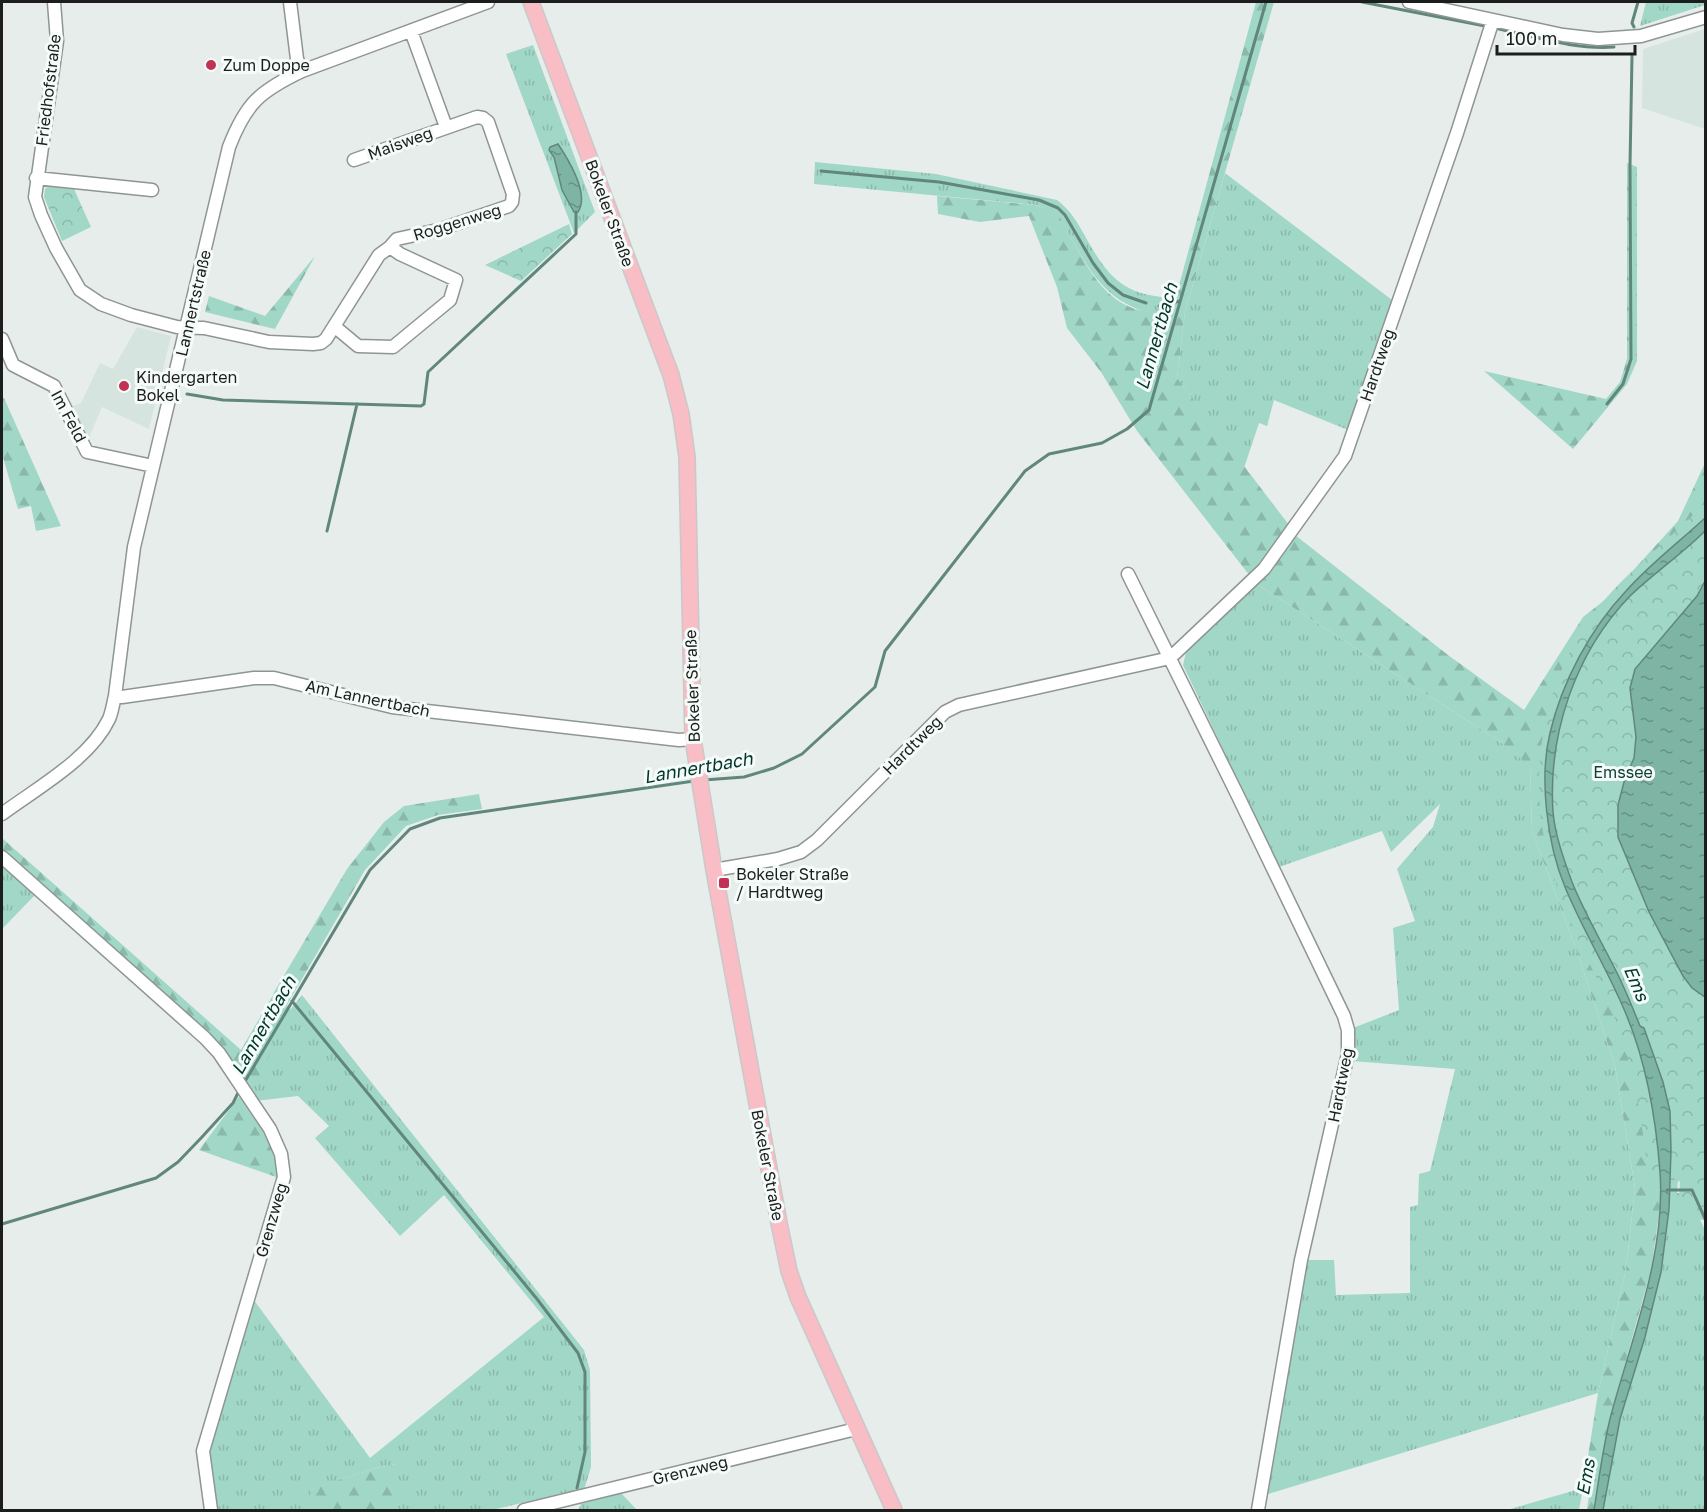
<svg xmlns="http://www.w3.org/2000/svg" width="1707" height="1512" font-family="'Golos Text',sans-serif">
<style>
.built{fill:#d5e4df}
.grass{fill:url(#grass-tufts)}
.forest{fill:url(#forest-firs)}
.park{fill:url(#park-crowns)}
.water{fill:url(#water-ripples);stroke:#61877c;stroke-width:1.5}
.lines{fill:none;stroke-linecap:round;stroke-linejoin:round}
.stream{stroke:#61877c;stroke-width:3}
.minor-casing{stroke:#8f9593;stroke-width:15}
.major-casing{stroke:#c9c9c9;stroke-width:18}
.minor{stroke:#fff;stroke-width:12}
.major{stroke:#f8bdc5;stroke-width:15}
.poi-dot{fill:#c23254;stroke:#f4fbf8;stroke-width:2}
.labels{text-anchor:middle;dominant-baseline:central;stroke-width:6;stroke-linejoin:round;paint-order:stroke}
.poi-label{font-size:16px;fill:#1c1e1d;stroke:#f4fbf8;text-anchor:start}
.street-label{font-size:16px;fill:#1c1e1d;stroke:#f4fbf8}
.park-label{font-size:16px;fill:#0f4035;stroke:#f4fbf8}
.water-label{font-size:18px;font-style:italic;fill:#01352b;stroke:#f4fbf8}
</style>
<defs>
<pattern id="grass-tufts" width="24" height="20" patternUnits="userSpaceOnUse" patternTransform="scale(1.5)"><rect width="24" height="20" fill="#a1d7c7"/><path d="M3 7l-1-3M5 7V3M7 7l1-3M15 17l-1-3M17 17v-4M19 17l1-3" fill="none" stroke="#8ab8aa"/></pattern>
<pattern id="forest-firs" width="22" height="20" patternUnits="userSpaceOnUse" patternTransform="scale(1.5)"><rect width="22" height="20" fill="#a1d7c7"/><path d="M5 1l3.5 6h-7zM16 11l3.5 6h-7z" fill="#8ab8aa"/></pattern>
<pattern id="park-crowns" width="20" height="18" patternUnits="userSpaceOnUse" patternTransform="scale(1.5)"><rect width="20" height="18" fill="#a1d7c7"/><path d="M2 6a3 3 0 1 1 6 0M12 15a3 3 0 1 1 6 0" fill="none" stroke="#8ab8aa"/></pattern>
<pattern id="water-ripples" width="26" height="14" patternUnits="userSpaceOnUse" patternTransform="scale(1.5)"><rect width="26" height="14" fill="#7eb4a4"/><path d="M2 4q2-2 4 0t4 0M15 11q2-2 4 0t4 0" fill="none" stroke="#669285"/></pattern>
</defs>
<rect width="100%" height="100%" fill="#e7edeb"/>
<path class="built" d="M 1705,29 L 1705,129 L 1642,108 L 1643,49 Z
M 137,327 L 171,336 L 149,429 L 102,407 L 88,440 L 82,437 L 70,407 L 81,403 L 100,363 L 113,369 Z"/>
<path class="grass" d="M 1646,2 L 1705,2 L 1705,5 L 1640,26 Z
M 533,45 L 595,212 L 574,233 L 506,54 Z
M 815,162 L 936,174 L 1057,200 C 1071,211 1076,220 1085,236 C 1109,279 1124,296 1175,298 L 1171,315 C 1160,313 1145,313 1135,308 C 1092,290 1080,249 1057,214 L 1036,205 L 814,184 Z
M 1225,173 L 1392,300 L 1348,430 L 1274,400 L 1267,426 L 1259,423 L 1244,468 L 1177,378 L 1185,312 Z
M 1257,584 L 1502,743 L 1530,765 L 1532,831 L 1575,946 L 1615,1066 L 1635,1188 L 1626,1269 L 1598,1393 L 1265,1495 L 1305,1260 L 1334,1260 L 1336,1295 L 1410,1293 L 1410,1207 L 1418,1205 L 1419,1174 L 1430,1171 L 1455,1069 L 1351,1061 L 1353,1028 L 1399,1010 L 1393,928 L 1415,921 L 1397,869 L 1433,827 L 1440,804 L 1391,852 L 1382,831 L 1279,867 L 1183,665 L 1186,652 Z
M 2,865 L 36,894 L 2,929 Z
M 273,995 L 287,1005 L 290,1010 L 302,995 L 584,1350 L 590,1370 L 591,1467 L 584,1490 L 563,1493 L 492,1510 L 396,1510 L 396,1464 L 376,1468 L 312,1489 L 308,1510 L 216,1510 L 209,1452 L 253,1299 L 370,1458 L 544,1317 L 444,1195 L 400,1236 L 315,1138 L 329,1126 L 298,1096 L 255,1101 L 251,1092 L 241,1050 Z
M 1669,1172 L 1699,1188 L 1678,1181 L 1677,1193 L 1687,1193 L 1705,1230 L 1705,1510 L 1603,1510 L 1620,1419 L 1645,1337 L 1661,1272 L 1669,1209 Z
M 1583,1488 L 1579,1510 L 1507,1510 Z
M 621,1493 L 637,1510 L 578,1510 L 581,1504 Z"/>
<path class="forest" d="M 1256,2 L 1274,2 L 1185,312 L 1177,378 L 1289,525 L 1261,566 L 1250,576 L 1137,431 L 1101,372 L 1067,328 L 1057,287 L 1029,216 L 980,222 L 938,214 L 937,196 L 1035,205 L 1057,213 C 1079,247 1095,299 1139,310 C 1149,312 1160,313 1171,315 Z
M 1627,163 L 1637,167 L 1637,361 L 1627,384 L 1573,449 L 1484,371 L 1606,399 L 1620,382 L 1627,359 Z
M 315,256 L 275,329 L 205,312 L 209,296 L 265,316 Z
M 2,398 L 4,398 L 61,526 L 36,531 L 31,506 L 18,509 L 2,454 Z
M 1705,463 L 1705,518 L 1607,972 L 1660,1172 L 1660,1208 L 1651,1270 L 1610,1418 L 1594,1510 L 1587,1510 L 1590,1487 L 1583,1488 L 1598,1393 L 1626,1269 L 1635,1188 L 1615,1066 L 1575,946 L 1532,831 L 1530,766 L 1502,743 L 1257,584 L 1295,535 L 1448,655 L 1524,710 L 1583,617 L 1610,596 L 1678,521 Z
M 479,794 L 482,809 L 438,815 L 406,826 L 365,870 L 287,1005 L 273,994 L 347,869 L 384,822 L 404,806 Z
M 2,838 L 241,1050 L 254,1038 L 270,1054 L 251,1092 L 232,1062 L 141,973 L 2,850 Z
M 241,1094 L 277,1155 L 279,1178 L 199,1150 Z
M 396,1464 L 396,1510 L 308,1510 L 311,1489 L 376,1468 Z"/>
<path class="park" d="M 50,185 L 74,189 L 91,227 L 62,241 L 44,197 L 45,189 Z
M 569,224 L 572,234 L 521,281 L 485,265 Z
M 1705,503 L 1705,1220 L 1678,1218 L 1680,1179 L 1649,1183 C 1644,1135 1637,1087 1623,1041 C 1612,1006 1594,974 1579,941 C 1564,908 1551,874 1544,838 C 1529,762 1547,677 1593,614 C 1625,572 1669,541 1705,503 Z"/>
<path class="water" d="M 558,144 C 568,159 590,194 578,212 L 574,212 L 562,190 L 554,157 L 549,150 L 550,147 Z
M 1705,518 L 1705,531 C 1682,554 1654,573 1630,596 C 1575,653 1548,734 1553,812 C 1555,835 1564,860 1572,882 C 1584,912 1600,939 1614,967 C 1624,986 1632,1006 1640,1026 L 1644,1028 L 1663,1082 L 1670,1111 L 1671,1151 L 1669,1209 L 1661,1272 L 1645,1337 L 1620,1419 L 1603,1510 L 1594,1510 C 1599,1479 1603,1446 1611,1415 C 1632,1337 1666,1253 1660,1172 C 1656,1119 1646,1062 1626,1014 C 1608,970 1583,931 1565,887 C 1547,844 1539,778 1550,733 C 1562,682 1590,629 1626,591 C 1650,564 1679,542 1705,518 Z
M 1705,581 L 1705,997 L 1692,988 L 1683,976 L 1649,912 L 1618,837 L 1618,805 L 1624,782 L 1634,758 L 1636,737 L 1630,688 L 1635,669 L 1697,596 Z"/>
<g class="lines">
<path class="stream" d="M 1362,2 L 1485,26
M 1634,27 L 1632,23 L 1638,2
M 1499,29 C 1536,37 1576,50 1614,47
M 821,171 L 939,182 L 1039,200 L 1058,208 L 1065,215 L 1093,263 L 1108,283 L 1123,295 L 1146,303
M 1159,306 L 1180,301
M 187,394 L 223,400 L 421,406 L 424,404 L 428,372 L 576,234 L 576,212
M 1607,404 L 1623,384 L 1631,359 L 1630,165 L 1632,56
M 327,531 L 357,404
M 704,780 L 744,777 L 774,768 L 802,754 L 875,687 L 885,651 L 1025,471 L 1049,454 L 1102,443 L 1127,429 L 1149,410 L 1266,2
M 292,1001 L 537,1299 L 578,1353 L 585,1372 L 585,1452 L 577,1488
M 244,1083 L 370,870 L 410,829 L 440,818 L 694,781
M 1667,1190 L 1692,1190 L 1706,1221
M 2,1224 L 156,1178 L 178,1162 L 202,1137 L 233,1103 L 239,1091"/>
<defs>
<path id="minor" d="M 54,2 L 57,41 L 35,197 L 41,215 L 56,248 L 80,290 L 101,304 L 131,315 L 177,327 L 204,328 L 269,342 L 313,344 L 321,343 L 326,339 L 379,255 L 390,247 L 397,239 L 438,230 L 509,206 L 512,202 L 513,194 L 488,122 L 483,118 L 477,117 L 354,160
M 290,2 L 297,59 L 302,71
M 1409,2 L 1563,35 L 1598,39 L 1641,36 L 1706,17
M 411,31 L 446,127
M 36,178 L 152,190
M 334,326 L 358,346 L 393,347 L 450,300 L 456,280 L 400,254 L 390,247
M 2,339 L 13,365 L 54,386 L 87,452 L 153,466
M 1128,574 L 1237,794 L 1344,1016 L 1348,1030 L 1348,1054 L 1301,1260 L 1258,1510
M 115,696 L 122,697 L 254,678 L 274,678 L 392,707 L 679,740 L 693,739
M 2,814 C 37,788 90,759 109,719 C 112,712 113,704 115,696 L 134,547 L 229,147 C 246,103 260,91 302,71 L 488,2
M 2,857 L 205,1038 L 219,1053 L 270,1129 L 281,1154 L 284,1177 L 203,1451 L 211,1510
M 714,870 L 778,859 L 801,852 L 817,840 L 945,712 L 959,705 L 1170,658 L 1264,569 L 1345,456 L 1457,133 L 1493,20
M 524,1510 L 856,1429"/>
<path id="major" d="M 531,2 L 671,375 L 681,414 L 687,457 L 693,739 L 714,870 L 779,1223 L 789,1271 L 798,1297 L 894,1510"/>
</defs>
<use href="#minor" class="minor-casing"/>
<use href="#major" class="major-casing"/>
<use href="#minor" class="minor"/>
<use href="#major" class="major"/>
</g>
<g class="poi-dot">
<circle cx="211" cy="65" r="6"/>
<circle cx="124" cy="386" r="6"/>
<rect x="718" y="877" width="12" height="12" rx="3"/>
</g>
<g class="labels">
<g class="poi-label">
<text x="223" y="65">Zum Doppe</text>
<text x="136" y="377">Kindergarten<tspan x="136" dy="18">Bokel</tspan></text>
<text x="736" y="874">Bokeler Straße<tspan x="736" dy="18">/ Hardtweg</tspan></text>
</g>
<g class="street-label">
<text transform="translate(48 90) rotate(-83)">Friedhofstraße</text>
<text transform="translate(400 143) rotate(-20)">Maisweg</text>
<text transform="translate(610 213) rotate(70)">Bokeler Straße</text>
<text transform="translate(457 222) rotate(-17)">Roggenweg</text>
<text transform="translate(193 303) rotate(-77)">Lannertstraße</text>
<text transform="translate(1377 365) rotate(-71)">Hardtweg</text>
<text transform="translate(69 416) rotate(62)">Im Feld</text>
<text transform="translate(692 686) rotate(-92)">Bokeler Straße</text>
<text transform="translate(368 698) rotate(12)">Am Lannertbach</text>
<text transform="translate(912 745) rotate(-45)">Hardtweg</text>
<text transform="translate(1340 1085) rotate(-79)">Hardtweg</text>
<text transform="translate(768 1165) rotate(79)">Bokeler Straße</text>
<text transform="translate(271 1220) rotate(-74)">Grenzweg</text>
<text transform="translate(690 1470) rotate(-14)">Grenzweg</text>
</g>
<g class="park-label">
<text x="1623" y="772">Emssee</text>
</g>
<g class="water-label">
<text transform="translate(1156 336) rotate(-74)">Lannertbach</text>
<text transform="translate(698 767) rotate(-10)">Lannertbach</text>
<text transform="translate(1637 983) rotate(67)">Ems</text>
<text transform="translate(263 1025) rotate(-60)">Lannertbach</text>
<text transform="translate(1585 1477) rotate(-80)">Ems</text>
</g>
</g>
<rect width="1707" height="1512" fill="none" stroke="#1c1e1d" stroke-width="6"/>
<path d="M1497 45v9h138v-9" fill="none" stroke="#1c1e1d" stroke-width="3"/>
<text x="1506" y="45" font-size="18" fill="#1c1e1d" stroke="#f4fbf8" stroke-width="4.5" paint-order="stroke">100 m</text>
</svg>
